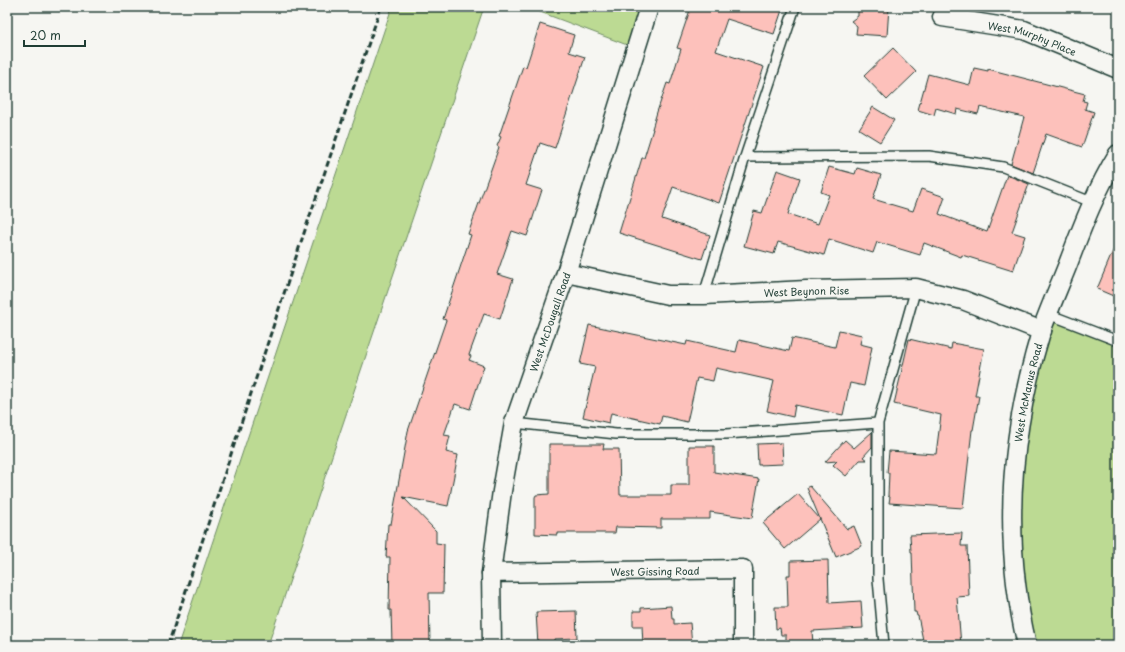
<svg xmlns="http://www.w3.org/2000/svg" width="1125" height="652" font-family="'Playpen Sans',sans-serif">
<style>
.green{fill:#bcda93;stroke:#6e8c64}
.building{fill:#fdc1bb;stroke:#1f3d34}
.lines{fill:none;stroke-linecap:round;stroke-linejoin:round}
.lane-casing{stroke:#1f3d34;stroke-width:12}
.street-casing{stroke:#1f3d34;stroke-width:21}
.lane{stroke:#f6f6f2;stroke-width:9}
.street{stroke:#f6f6f2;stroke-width:18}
.rail{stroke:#1f3d34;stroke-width:3;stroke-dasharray:6 3;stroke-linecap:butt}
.labels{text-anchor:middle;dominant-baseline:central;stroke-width:4;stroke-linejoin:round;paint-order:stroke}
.street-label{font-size:10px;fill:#1f3d34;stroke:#f6f6f2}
</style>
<rect width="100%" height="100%" fill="#f6f6f2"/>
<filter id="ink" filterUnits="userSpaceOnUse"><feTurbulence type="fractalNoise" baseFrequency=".025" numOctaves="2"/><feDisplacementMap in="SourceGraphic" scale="8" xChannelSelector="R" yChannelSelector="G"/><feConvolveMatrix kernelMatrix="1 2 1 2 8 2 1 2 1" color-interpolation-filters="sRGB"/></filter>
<g filter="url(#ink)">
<path class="green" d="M 392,7 L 484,7 L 268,645 L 178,645 Z
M 527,7 L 649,7 L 635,48 Z
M 1048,314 L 1118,341 L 1118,645 L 1028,645 L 1011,504 Z"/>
<path class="building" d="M 691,7 L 783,7 L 774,34 L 727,19 L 716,51 L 764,67 L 719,203 L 673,187 L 662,219 L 710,235 L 702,259 L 619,233 L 642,158 L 644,158 L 653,129 L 652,129 L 657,112 L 667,83 L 670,84 L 681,49 L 677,48 Z
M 858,7 L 889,7 L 887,36 L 856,34 L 857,26 L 851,21 L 858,16 Z
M 540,24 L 574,35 L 569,52 L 585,57 L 555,148 L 540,143 L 526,185 L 542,190 L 527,236 L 512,231 L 497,274 L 513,279 L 500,319 L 484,314 L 469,355 L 471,356 L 469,360 L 484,366 L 470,409 L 455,404 L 444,435 L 450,436 L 446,452 L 458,455 L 448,506 L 403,497 L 436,531 L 436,543 L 444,544 L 443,593 L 429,593 L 430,645 L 392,645 L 391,610 L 389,610 L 390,557 L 386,557 L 388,524 L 391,524 L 408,431 L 446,320 L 443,319 L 471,235 L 468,234 L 499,147 L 497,146 L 501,137 L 499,136 L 523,66 L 526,67 Z
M 893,48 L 916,72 L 887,100 L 864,76 Z
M 974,68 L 988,71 L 988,69 L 1085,94 L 1083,101 L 1087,102 L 1085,109 L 1094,112 L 1082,147 L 1046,134 L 1033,173 L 1011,164 L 1024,117 L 980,107 L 978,114 L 957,109 L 956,114 L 936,108 L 934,115 L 918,110 L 928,74 L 970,85 Z
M 873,107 L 894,120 L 880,142 L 859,129 Z
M 829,167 L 855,174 L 857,168 L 881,175 L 873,199 L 913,211 L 921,189 L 945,197 L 939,214 L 987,232 L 1007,175 L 1029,184 L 1012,232 L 1025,236 L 1013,271 L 962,255 L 961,257 L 924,243 L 920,255 L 877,242 L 873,253 L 829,239 L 824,255 L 778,242 L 774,254 L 744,246 L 754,211 L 762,213 L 777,170 L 800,178 L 788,214 L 818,224 L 829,195 L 821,192 Z
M 1118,239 L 1118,298 L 1097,289 Z
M 589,325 L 686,345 L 687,341 L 736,352 L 739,340 L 789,351 L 792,338 L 835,347 L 839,330 L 862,335 L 860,344 L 872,347 L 864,386 L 850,383 L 843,415 L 795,405 L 793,417 L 767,411 L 774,381 L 716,368 L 713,381 L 697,378 L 687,422 L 662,416 L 660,424 L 611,413 L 609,423 L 583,417 L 595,367 L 580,364 Z
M 909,339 L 951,349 L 952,343 L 984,349 L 975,396 L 979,396 L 973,430 L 972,430 L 963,508 L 889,503 L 890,497 L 888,496 L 889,473 L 887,473 L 889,451 L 936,454 L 941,415 L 894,404 Z
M 872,432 L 872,447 L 863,457 L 867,460 L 860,460 L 846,476 L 833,465 L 837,461 L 825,462 L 845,440 L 854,448 Z
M 782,443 L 783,464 L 758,465 L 757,444 Z
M 549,444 L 604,444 L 603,449 L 619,449 L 620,495 L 671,495 L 671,485 L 689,485 L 689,446 L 714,446 L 714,472 L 759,479 L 752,518 L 710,512 L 710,519 L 661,519 L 661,528 L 616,527 L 615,533 L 557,533 L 557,535 L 535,534 L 535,497 L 536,495 L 549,494 Z
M 810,486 L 847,529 L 854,526 L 862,546 L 836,557 L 807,488 Z
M 798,494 L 820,519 L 785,549 L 763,523 Z
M 962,533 L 961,546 L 967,546 L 969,596 L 957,597 L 961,645 L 924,645 L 918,616 L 917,616 L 916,612 L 914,612 L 912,552 L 911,552 L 910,535 Z
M 828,560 L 829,603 L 861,601 L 863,628 L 812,631 L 813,643 L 811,644 L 786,645 L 786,635 L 781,635 L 780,628 L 776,629 L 775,607 L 788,607 L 787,575 L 790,575 L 790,561 Z
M 671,606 L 672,619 L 674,619 L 674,624 L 690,623 L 692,645 L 643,645 L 642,626 L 633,626 L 633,611 L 641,611 L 641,608 Z
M 576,611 L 577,638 L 554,639 L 554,645 L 538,645 L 536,612 Z"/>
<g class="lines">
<defs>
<path id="lane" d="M 745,157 L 929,156 L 1003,167 L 1094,203
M 704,295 L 745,157 L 795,7
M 1048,314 L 1118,341
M 514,423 L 616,434 L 726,434 L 878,423
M 884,645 L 878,579 L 878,423 L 916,288"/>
<g id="street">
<path id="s1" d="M 942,17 L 1024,30 L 1118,69"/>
<path id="s2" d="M 566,273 L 668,295 L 704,295 L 806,290 L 916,288 L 963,300 L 1042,331"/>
<path id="s3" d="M 491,573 L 743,569 L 743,645"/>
<path id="s4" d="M 492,645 L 491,573 L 502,491 L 514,423 L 566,273 L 649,7"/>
<path id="s5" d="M 1027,645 C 1002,540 1010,434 1041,332 C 1049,309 1059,287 1068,264 C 1082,227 1097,188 1118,154"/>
</g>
</defs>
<use href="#lane" class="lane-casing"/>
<use href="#street" class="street-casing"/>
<use href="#lane" class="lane"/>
<use href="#street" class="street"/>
<path class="rail" d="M 168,645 L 301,242 L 381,7"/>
</g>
</g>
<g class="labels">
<g class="street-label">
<text stroke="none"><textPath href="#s1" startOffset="93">West Murphy Place</textPath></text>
<text stroke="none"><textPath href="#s2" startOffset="243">West Beynon Rise</textPath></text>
<text stroke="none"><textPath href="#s4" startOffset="331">West McDougall Road</textPath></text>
<text stroke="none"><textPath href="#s5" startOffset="255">West McManus Road</textPath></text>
<text stroke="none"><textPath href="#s3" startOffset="164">West Gissing Road</textPath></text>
</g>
</g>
<rect width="1125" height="652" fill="none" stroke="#f6f6f2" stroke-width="24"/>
<rect x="12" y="12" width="1101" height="628" fill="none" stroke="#1f3d34" stroke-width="1.5" filter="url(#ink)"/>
<path d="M24 40v6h61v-6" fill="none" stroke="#1f3d34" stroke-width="2"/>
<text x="30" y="40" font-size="12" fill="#1f3d34" stroke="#f6f6f2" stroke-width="3" paint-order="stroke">20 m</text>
</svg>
